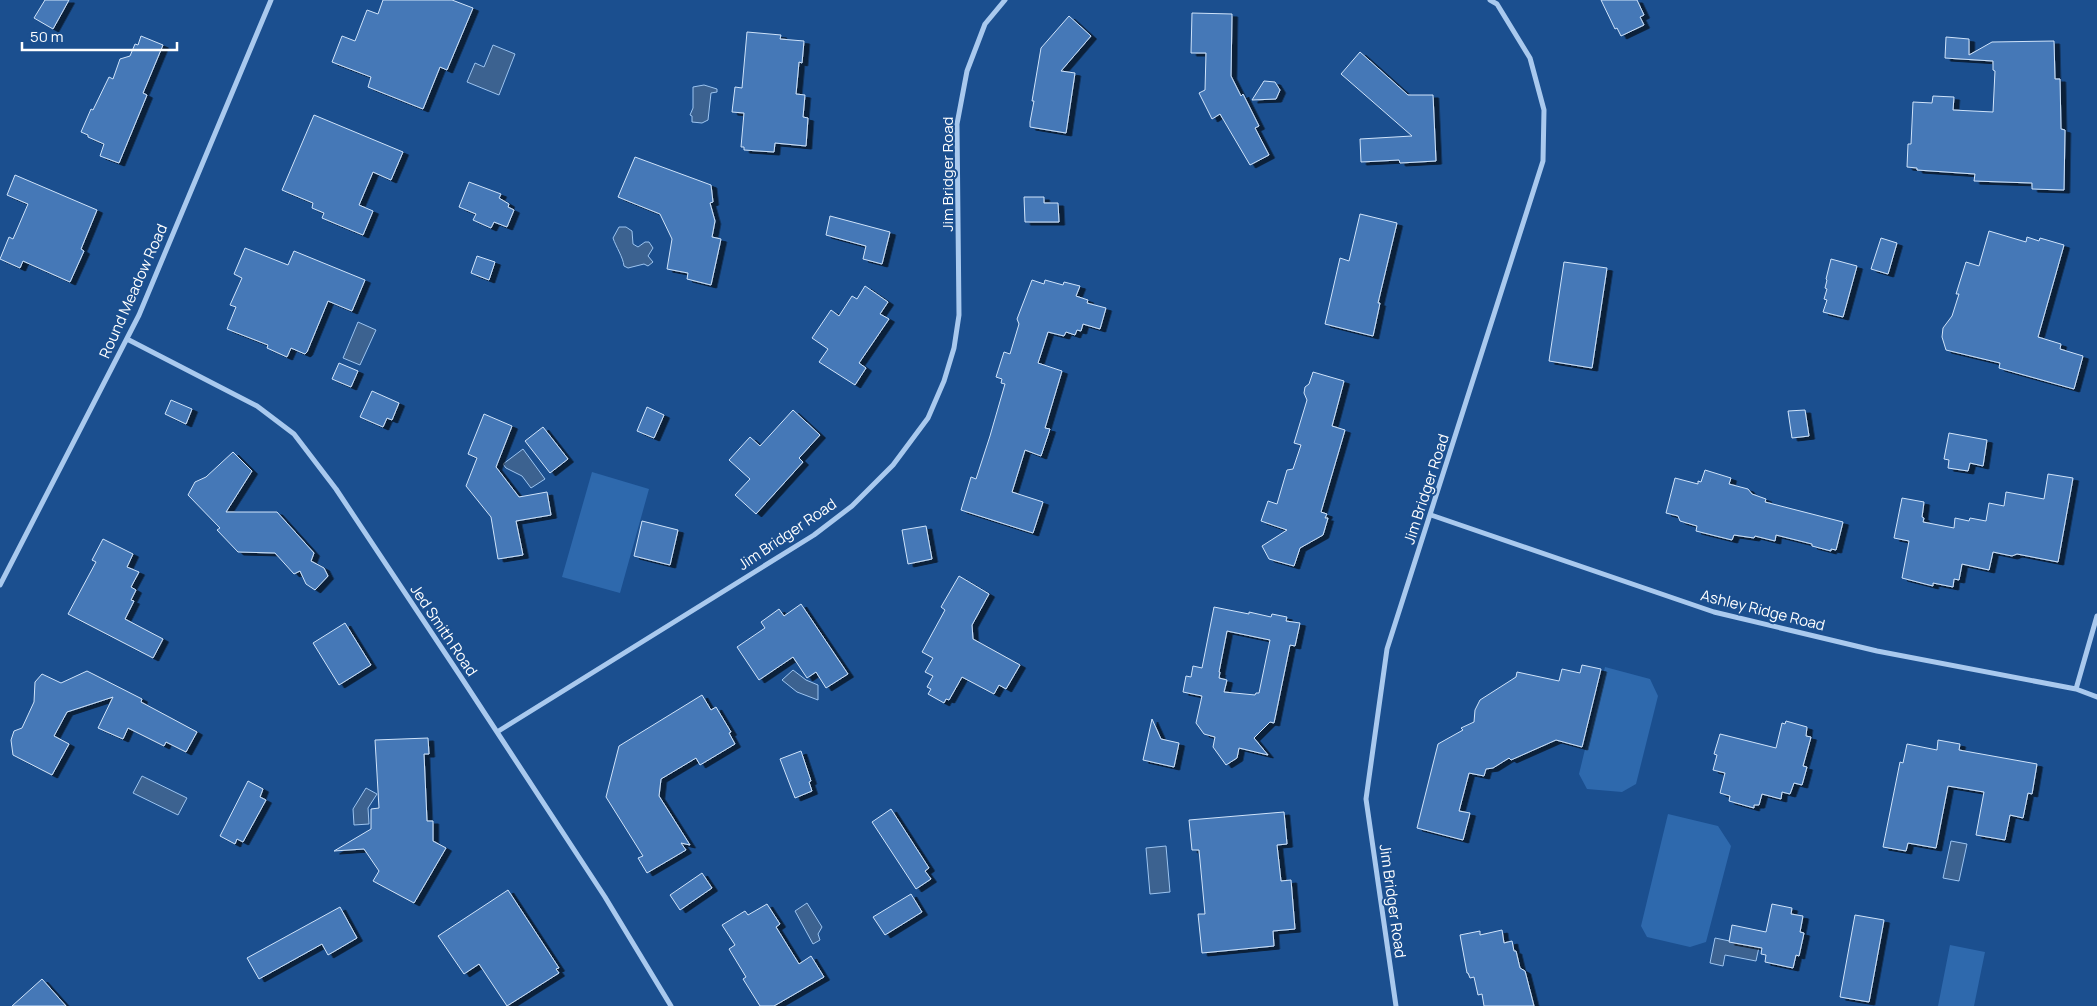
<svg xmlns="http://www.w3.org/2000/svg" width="2097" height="1006" font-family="Manrope,sans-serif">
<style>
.green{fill:#2e69ad}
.water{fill:#3c6290;stroke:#9cc4f0}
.building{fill:#4478b7;stroke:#cfe3fa;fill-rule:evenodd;filter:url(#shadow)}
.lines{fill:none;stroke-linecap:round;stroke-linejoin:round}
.street{stroke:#a9c9ee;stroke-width:5}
.labels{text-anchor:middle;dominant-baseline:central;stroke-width:4;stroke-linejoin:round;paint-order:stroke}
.street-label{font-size:15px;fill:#fff;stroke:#1b4f8f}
</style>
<defs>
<filter id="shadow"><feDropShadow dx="5.5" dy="3" stdDeviation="0" flood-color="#0009"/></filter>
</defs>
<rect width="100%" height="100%" fill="#1b4f8f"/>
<path class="green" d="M 592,472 L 649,489 L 620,593 L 562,577 Z
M 1605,667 L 1650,679 L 1658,696 L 1636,784 L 1622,792 L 1587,789 L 1579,774 Z
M 1668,814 L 1718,826 L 1731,846 L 1706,942 L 1690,947 L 1647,937 L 1641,926 Z
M 1950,945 L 1985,952 L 1974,1006 L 1938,1006 Z"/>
<path class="water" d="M 493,45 L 515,54 L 499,95 L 467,82 L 475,63 L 484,67 Z
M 704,85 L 717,89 L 717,92 L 711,93 L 708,120 L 702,123 L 692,122 L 692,116 L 690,115 L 693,108 L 693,87 Z
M 619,227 L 626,227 L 632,231 L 633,244 L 638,247 L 645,242 L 649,242 L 653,248 L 648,256 L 653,262 L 648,266 L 644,264 L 628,268 L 624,266 C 623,257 616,247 613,238 Z
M 358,322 L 376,330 L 360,365 L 343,358 Z
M 523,449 L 545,479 L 531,488 L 522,476 L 506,468 L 503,464 Z
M 793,670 L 806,680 L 818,685 L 818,700 L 797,692 L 782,680 Z
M 142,776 L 187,798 L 178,815 L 133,793 Z
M 366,788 L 377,794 L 368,808 L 369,824 L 354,825 L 353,809 Z
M 1951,841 L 1967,844 L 1959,881 L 1943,878 Z
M 1166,846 L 1170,892 L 1150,894 L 1146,848 Z
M 807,903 L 822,927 L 818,934 L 820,940 L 813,944 L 795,911 Z
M 1715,938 L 1759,947 L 1756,961 L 1725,955 L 1723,966 L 1710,963 Z"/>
<path class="building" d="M 45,0 L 69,0 L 53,29 L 34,18 Z
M 383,0 L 452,0 L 473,8 L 447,70 L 440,67 L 423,109 L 368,87 L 371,77 L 332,62 L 342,36 L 355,41 L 367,10 L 378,14 Z
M 1601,0 L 1637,0 L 1644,15 L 1640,17 L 1644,25 L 1621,36 L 1617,28 L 1615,29 Z
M 1192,13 L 1232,14 L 1231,76 L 1241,96 L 1243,94 L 1259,126 L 1255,128 L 1269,155 L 1250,165 L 1220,114 L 1212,119 L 1199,93 L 1205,90 L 1206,53 L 1191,53 Z
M 1069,16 L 1091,36 L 1061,71 L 1075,73 L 1066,133 L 1030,127 L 1030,122 L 1034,101 L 1032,101 L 1041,48 Z
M 747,32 L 781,35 L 780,39 L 804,41 L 802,63 L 799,62 L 796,94 L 805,95 L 803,117 L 808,118 L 806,146 L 775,143 L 774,152 L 744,150 L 744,147 L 741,147 L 744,113 L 732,112 L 735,87 L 742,88 Z
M 141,36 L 163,45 L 143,93 L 147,95 L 119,163 L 100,156 L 104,144 L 88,137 L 88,135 L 81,132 L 91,109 L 93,110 L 109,77 L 113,79 L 120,59 L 130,56 L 135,44 L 138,45 Z
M 1946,37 L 1969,39 L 1969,55 L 1992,42 L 2054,41 L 2055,79 L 2060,79 L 2061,129 L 2065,130 L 2064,190 L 2032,189 L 2032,183 L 1974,181 L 1975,174 L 1917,170 L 1917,168 L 1907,167 L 1908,144 L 1911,144 L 1913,102 L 1932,103 L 1933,96 L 1954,97 L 1953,110 L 1993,112 L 1995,71 L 1993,70 L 1993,61 L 1945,58 Z
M 1360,52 L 1408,95 L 1433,95 L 1436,161 L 1400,163 L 1399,160 L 1361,162 L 1360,139 L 1412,136 L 1341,74 Z
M 1264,81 L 1275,82 L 1280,90 L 1276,99 L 1252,100 Z
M 314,115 L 403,152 L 391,180 L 373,172 L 359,205 L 373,211 L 363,235 L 322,218 L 324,213 L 312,208 L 313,203 L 282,190 Z
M 635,157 L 711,185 L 713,202 L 710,203 L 715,221 L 712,237 L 721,239 L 711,285 L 687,279 L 688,273 L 667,269 L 672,239 L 660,214 L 618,197 Z
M 15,175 L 97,210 L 81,249 L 84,251 L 70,282 L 23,261 L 20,268 L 0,259 L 9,237 L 13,239 L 28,204 L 7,195 Z
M 469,182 L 501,194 L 499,198 L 509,204 L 508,207 L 514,210 L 507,227 L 494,222 L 491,228 L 473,220 L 476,214 L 459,207 Z
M 1024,197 L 1044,197 L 1044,203 L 1058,203 L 1059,222 L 1025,222 Z
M 1360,214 L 1397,223 L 1378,303 L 1380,303 L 1373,336 L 1325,324 L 1340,258 L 1349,261 Z
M 830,216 L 890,232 L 882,264 L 863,259 L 866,246 L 826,235 Z
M 1989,231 L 2026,242 L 2027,237 L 2039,241 L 2040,238 L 2064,245 L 2038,337 L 2061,344 L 2060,349 L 2083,356 L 2074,389 L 1999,368 L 2000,363 L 1946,350 L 1942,337 L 1943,328 L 1952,316 L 1959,294 L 1956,294 L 1966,262 L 1979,266 Z
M 1881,238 L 1897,243 L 1888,274 L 1871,269 Z
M 245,248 L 288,265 L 294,251 L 365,280 L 352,311 L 328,301 L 307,352 L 305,354 L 291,348 L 287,357 L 267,348 L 268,345 L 227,329 L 236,307 L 230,305 L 242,278 L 234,274 Z
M 477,256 L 495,262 L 489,280 L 471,273 Z
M 1831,259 L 1857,266 L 1843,317 L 1823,312 L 1827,300 L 1824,299 L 1827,289 L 1825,288 L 1827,280 L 1826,279 Z
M 1564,262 L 1607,268 L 1592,368 L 1549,361 Z
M 1032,280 L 1044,284 L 1045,280 L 1063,285 L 1064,282 L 1080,286 L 1076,296 L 1088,300 L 1087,303 L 1106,308 L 1100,329 L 1083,324 L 1081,331 L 1077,330 L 1075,335 L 1066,332 L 1064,336 L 1048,332 L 1038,363 L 1062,371 L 1045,428 L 1050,429 L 1041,456 L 1025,450 L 1012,492 L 1043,502 L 1033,533 L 961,510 L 971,477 L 976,479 L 990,436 L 1005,384 L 1001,383 L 1002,379 L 996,377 L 1004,352 L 1010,354 L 1019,324 L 1017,319 Z
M 865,286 L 888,302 L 880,314 L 889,319 L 859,363 L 866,368 L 855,385 L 819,362 L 828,349 L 812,338 L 831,310 L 839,316 L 852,296 L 857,299 Z
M 339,363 L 358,371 L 351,387 L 332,379 Z
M 1313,372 L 1344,381 L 1332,426 L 1345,430 L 1321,512 L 1327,514 L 1325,518 L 1328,518 L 1323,535 L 1300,548 L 1294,566 L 1269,559 L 1262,546 L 1287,530 L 1261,521 L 1268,501 L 1277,504 L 1287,470 L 1293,469 L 1301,445 L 1294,443 L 1307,400 L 1304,393 L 1305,387 L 1309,384 Z
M 372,391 L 399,403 L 392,420 L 387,418 L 383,427 L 360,417 Z
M 171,400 L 192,409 L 186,424 L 165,414 Z
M 647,407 L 664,415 L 654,438 L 637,431 Z
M 793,410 L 820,435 L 799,458 L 803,462 L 756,514 L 735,495 L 750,479 L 729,460 L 750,437 L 760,446 Z
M 1805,410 L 1809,436 L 1792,438 L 1788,411 Z
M 484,414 L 512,426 L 496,467 L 519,497 L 547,492 L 551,515 L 516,521 L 523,555 L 498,559 L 491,517 L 466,486 L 477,458 L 468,454 Z
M 543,427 L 568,459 L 550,473 L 525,441 Z
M 1949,433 L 1987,440 L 1983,466 L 1970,463 L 1968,471 L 1948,468 L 1949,460 L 1944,459 Z
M 233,452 L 252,471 L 226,512 L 277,512 L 314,553 L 311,561 L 324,568 L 328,576 L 315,590 L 306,584 L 300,571 L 294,574 L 275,553 L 238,552 L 217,530 L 220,528 L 188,495 L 195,482 L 206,477 Z
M 1705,470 L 1731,478 L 1729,484 L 1748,489 L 1752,494 L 1766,499 L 1765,502 L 1843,522 L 1836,550 L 1831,549 L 1831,551 L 1812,546 L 1812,544 L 1776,535 L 1775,541 L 1755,536 L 1754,538 L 1734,535 L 1732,540 L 1696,531 L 1697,526 L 1680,521 L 1678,516 L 1666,513 L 1675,478 L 1698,484 L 1698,481 L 1701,482 Z
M 2048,474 L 2073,478 L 2058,562 L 2017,554 L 2012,556 L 1993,552 L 1989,570 L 1962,564 L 1959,580 L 1954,579 L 1953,587 L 1933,583 L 1933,586 L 1902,578 L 1909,541 L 1894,538 L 1902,498 L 1924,502 L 1922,517 L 1924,518 L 1923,522 L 1954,528 L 1955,518 L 1969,521 L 1970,518 L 1986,521 L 1989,503 L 2004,506 L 2006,492 L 2044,499 Z
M 642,521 L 678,530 L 670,565 L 634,556 Z
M 926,526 L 932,559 L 908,564 L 902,530 Z
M 103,539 L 133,554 L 127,567 L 139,572 L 131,587 L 136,590 L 131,600 L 134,601 L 125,619 L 163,639 L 153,658 L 68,614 L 96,562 L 92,560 Z
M 959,576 L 989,594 L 972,625 L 973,639 L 1020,665 L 1006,689 L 999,685 L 994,694 L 962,677 L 949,700 L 946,699 L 944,703 L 928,694 L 931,689 L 927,687 L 933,676 L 925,672 L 933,658 L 922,652 L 945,610 L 941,607 Z
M 801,604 L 848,674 L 826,688 L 816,672 L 807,678 L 793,657 L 759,680 L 737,647 L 765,628 L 761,622 L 779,609 L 784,616 Z
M 1214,607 L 1249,614 L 1249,612 L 1271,617 L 1272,614 L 1287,617 L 1286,621 L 1300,623 L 1295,646 L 1290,645 L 1274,723 L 1270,722 L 1254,738 L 1268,755 L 1239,748 L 1237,758 L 1226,765 L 1213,747 L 1215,737 L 1204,734 L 1196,723 L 1202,696 L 1183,692 L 1186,676 L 1191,677 L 1193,666 L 1202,668 ZM 1227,631 L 1270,640 L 1259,693 L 1256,693 L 1255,695 L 1224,692 L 1227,680 L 1219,678 L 1220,672 L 1219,672 Z
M 345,623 L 371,665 L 339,685 L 313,643 Z
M 1582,665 L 1601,669 L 1582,747 L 1556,740 L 1511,760 L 1509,758 L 1493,768 L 1486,769 L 1484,776 L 1469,773 L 1459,811 L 1470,813 L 1463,840 L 1417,828 L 1438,744 L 1463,730 L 1461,728 L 1474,722 L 1475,710 L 1480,700 L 1516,677 L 1517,672 L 1559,681 L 1562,669 L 1580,673 Z
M 87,671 L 142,699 L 141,702 L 197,732 L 186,752 L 166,742 L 164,746 L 128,728 L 123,739 L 98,728 L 113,697 L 67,712 L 54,736 L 69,744 L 52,775 L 13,755 L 11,740 L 14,731 L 22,728 L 34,702 L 35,682 L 42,674 L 61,683 Z
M 702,695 L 711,710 L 716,707 L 731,732 L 729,733 L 735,744 L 700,765 L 696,758 L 661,779 L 659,796 L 690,845 L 681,843 L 686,850 L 647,873 L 638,858 L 643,856 L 606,797 L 619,746 Z
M 1152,719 L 1161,739 L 1179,743 L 1174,767 L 1143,760 Z
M 1786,721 L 1807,727 L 1806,736 L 1811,737 L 1803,766 L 1807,767 L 1802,785 L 1794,783 L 1790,794 L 1782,792 L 1781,799 L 1762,794 L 1759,805 L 1754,805 L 1754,808 L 1729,801 L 1730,796 L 1720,793 L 1725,773 L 1713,770 L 1717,755 L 1714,754 L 1720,734 L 1776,748 L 1782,723 L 1785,724 Z
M 428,738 L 429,754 L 424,754 L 427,821 L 433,821 L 433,841 L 446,848 L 414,903 L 373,881 L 379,871 L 364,849 L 334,851 L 371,829 L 371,809 L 379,808 L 375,740 Z
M 1938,740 L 1960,744 L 1959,750 L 2037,764 L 2032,794 L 2028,793 L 2023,818 L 2010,815 L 2005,840 L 1976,835 L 1984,792 L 1948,786 L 1936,848 L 1908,843 L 1906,851 L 1883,847 L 1900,762 L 1903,763 L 1907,744 L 1937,750 Z
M 801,751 L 811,781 L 809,782 L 812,791 L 795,798 L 780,759 Z
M 248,781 L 263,789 L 260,797 L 266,800 L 243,842 L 237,839 L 235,844 L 220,836 Z
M 891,809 L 929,868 L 925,871 L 931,879 L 916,889 L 872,822 Z
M 1284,812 L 1287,844 L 1277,845 L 1281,881 L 1291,880 L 1295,929 L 1273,931 L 1274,946 L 1202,953 L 1198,914 L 1205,914 L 1199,850 L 1192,850 L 1189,820 Z
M 702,873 L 712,888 L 680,910 L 670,895 Z
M 508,890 L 559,968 L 556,969 L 559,973 L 507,1006 L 479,964 L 464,974 L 438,936 Z
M 911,894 L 922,912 L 885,935 L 873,917 Z
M 767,904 L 780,924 L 776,927 L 799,964 L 811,956 L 824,977 L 774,1006 L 760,1006 L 743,979 L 746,977 L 729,949 L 735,945 L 722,925 L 745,911 L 748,915 Z
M 1772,904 L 1792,908 L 1791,914 L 1803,916 L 1800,932 L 1804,933 L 1799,956 L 1796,955 L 1793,968 L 1765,962 L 1766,955 L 1761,954 L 1762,948 L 1729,942 L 1732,925 L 1766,932 Z
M 340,907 L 357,938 L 328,955 L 322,944 L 259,979 L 247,958 Z
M 1855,915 L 1884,920 L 1869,1002 L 1840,997 Z
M 1502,930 L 1504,943 L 1512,941 L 1514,951 L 1516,951 L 1520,968 L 1525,971 L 1534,1006 L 1484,1006 L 1482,994 L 1478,995 L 1474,977 L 1470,978 L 1468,973 L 1467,973 L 1460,935 L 1480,931 L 1480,935 Z
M 42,979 L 66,1006 L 12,1006 Z"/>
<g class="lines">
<path class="street" d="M 127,339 L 257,406 L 294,434 L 336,489 L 459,674 L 605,897 L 671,1006
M 1431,515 L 1714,612 L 1877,651 L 2076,689 L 2097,697
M 0,585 L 139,315 L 271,0
M 2076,689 L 2097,616
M 497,732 L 814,535 L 852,506 L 893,465 L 928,418 L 944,381 L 954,348 L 959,315 L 957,124 L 967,71 L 985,24 L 1005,0
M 1396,1006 L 1366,799 L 1387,649 L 1543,161 L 1544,110 L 1530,58 L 1497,4 L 1490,0"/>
</g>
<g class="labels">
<g class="street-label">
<text transform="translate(947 174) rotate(-90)">Jim Bridger Road</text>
<text transform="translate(133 291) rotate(-66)">Round Meadow Road</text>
<text transform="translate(1426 489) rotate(-72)">Jim Bridger Road</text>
<text transform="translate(787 534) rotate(-34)">Jim Bridger Road</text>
<text transform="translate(1763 610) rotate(14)">Ashley Ridge Road</text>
<text transform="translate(444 630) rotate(56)">Jed Smith Road</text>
<text transform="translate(1393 901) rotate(82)">Jim Bridger Road</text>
</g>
</g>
<path d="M22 42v8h155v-8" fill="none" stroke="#ffffff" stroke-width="2.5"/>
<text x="30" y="42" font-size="15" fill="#ffffff" stroke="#1b4f8f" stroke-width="4" paint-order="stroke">50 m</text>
</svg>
